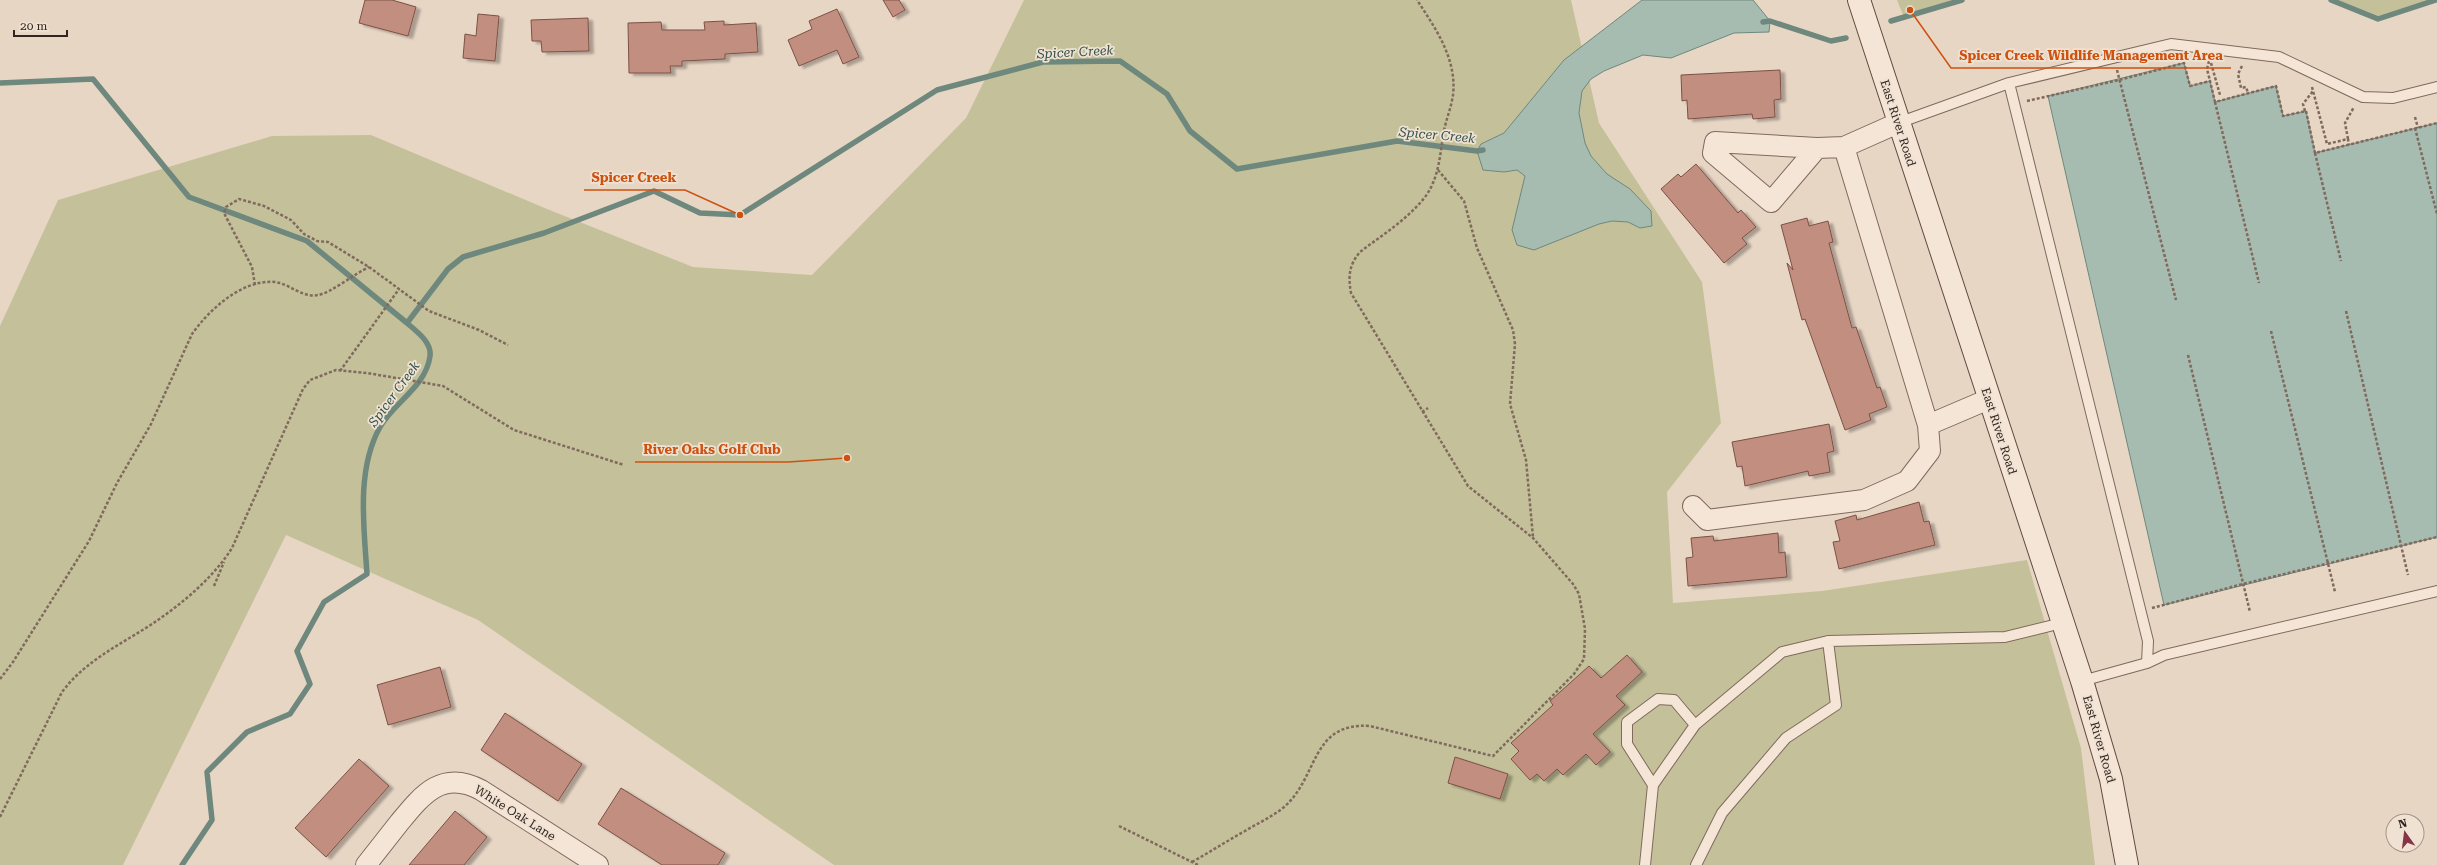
<svg xmlns="http://www.w3.org/2000/svg" width="2437" height="865" font-family="'Roboto Serif',serif">
<style>
.green{fill:#c4c19a}
.water{fill:#a6bcb1;stroke:#6e887d}
.lines{fill:none;stroke-linecap:round;stroke-linejoin:round}
.stream{stroke:#6e887d;stroke-width:5.5}
.building{fill:#c18e80;stroke:#7c5146;filter:url(#shadow)}
.lane-casing{stroke:#80695d;stroke-width:12}
.street-casing{stroke:#80695d;stroke-width:22}
.secondary-casing{stroke:#624b40;stroke-width:24}
.path{stroke:#80695d;stroke-width:2.5;stroke-dasharray:3 2;stroke-linecap:butt}
.lane{stroke:#f4e5d7;stroke-width:10}
.street{stroke:#f4e5d7;stroke-width:20}
.secondary{stroke:#f4e5d7;stroke-width:22}
.labels{text-anchor:middle;dominant-baseline:central;stroke-width:3.5;stroke-linejoin:round;paint-order:stroke}
.street-label{font-size:12px;fill:#32251f;stroke:#f0e2d3}
.water-label{font-size:13px;font-style:italic;fill:#305048;stroke:#f0e2d3}
.leader{fill:none;stroke:#cd510f;stroke-width:1.5}
.callout-dot{fill:#cd510f;stroke:#f0e2d3;stroke-width:1.5}
.callout-label{font-size:13px;text-anchor:middle;font-weight:bold;fill:#cd510f;stroke:#f0e2d3;stroke-width:3.5;stroke-linejoin:round;paint-order:stroke}
</style>
<defs>
<filter id="shadow"><feDropShadow dx="4.5" dy="2.5" stdDeviation="1" flood-color="#0004"/></filter>
</defs>
<rect width="100%" height="100%" fill="#e8d6c5"/>
<path class="green" d="M 1024,0 L 1571,0 L 1599,123 L 1702,282 L 1721,423 L 1667,492 L 1673,603 L 1822,591 L 2027,560 L 2081,748 L 2095,865 L 834,865 L 478,620 L 286,535 L 123,865 L 0,865 L 0,326 L 58,200 L 272,136 L 371,135 L 547,209 L 693,267 L 812,275 L 966,118 Z
M 1897,0 L 1953,0 L 1903,15 Z
M 2338,0 L 2430,0 L 2378,17 Z"/>
<path class="water" d="M 1642,0 L 1753,0 L 1770,21 L 1769,32 L 1734,33 L 1671,58 L 1643,55 L 1604,71 L 1591,79 L 1582,91 L 1579,113 L 1585,143 L 1591,156 L 1607,174 L 1630,189 L 1651,211 L 1652,226 L 1640,228 L 1628,222 L 1612,221 L 1599,224 L 1534,250 L 1517,245 L 1512,230 L 1525,176 L 1517,170 L 1504,172 L 1483,170 L 1477,151 L 1481,144 L 1504,133 L 1564,60 Z
M 2184,63 L 2190,86 L 2210,81 L 2215,102 L 2276,86 L 2283,116 L 2306,111 L 2315,153 L 2437,123 L 2437,537 L 2164,605 L 2048,96 Z"/>
<g class="lines">
<path class="stream" d="M 2331,0 L 2378,19 L 2436,0
M 1891,21 L 1962,0
M 1763,22 L 1770,21 L 1831,41 L 1846,38
M 0,83 L 93,79 L 189,197 L 307,241 L 407,323
M 182,865 L 212,820 L 207,772 L 247,732 L 290,714 L 310,684 L 297,651 L 324,602 L 367,574 C 364,527 356,470 380,427 C 394,402 426,387 430,356 C 432,342 416,331 407,323 L 448,269 L 463,257 L 544,233 L 654,191 L 700,213 L 740,215 L 937,90 L 1043,62 L 1120,61 L 1167,94 L 1190,131 L 1237,169 L 1397,141 L 1477,151 L 1483,150"/>
</g>
<path class="building" d="M 365,0 L 392,0 L 416,7 L 408,36 L 359,23 Z
M 883,0 L 899,0 L 905,10 L 893,17 Z
M 837,9 L 859,57 L 843,64 L 837,50 L 799,66 L 788,40 L 812,29 L 809,21 Z
M 478,14 L 499,16 L 495,61 L 463,58 L 465,34 L 476,36 Z
M 588,18 L 589,51 L 542,52 L 541,41 L 532,41 L 531,20 Z
M 724,21 L 724,25 L 756,23 L 758,52 L 725,54 L 725,59 L 682,61 L 682,66 L 670,66 L 671,73 L 629,73 L 628,23 L 661,22 L 662,30 L 705,30 L 704,22 Z
M 1780,70 L 1781,99 L 1774,100 L 1775,117 L 1753,119 L 1752,114 L 1688,119 L 1687,100 L 1682,101 L 1681,75 Z
M 1696,164 L 1738,213 L 1741,210 L 1756,227 L 1742,238 L 1747,244 L 1724,263 L 1661,189 L 1678,174 L 1681,177 Z
M 1807,218 L 1809,226 L 1828,221 L 1833,242 L 1829,243 L 1852,328 L 1856,327 L 1877,388 L 1880,387 L 1887,407 L 1869,414 L 1871,420 L 1845,430 L 1805,319 L 1802,320 L 1787,263 L 1793,270 L 1781,225 Z
M 1829,424 L 1834,451 L 1827,453 L 1830,472 L 1809,476 L 1808,471 L 1745,486 L 1742,466 L 1737,467 L 1732,442 Z
M 1919,502 L 1924,522 L 1929,521 L 1935,545 L 1839,569 L 1833,542 L 1840,541 L 1835,521 L 1856,515 L 1857,520 Z
M 1778,533 L 1779,553 L 1785,552 L 1787,577 L 1688,586 L 1686,558 L 1693,557 L 1691,538 L 1713,536 L 1714,541 Z
M 1627,655 L 1642,672 L 1616,696 L 1625,705 L 1593,734 L 1610,752 L 1596,765 L 1586,754 L 1563,775 L 1557,769 L 1544,781 L 1537,774 L 1530,780 L 1511,759 L 1519,751 L 1511,743 L 1553,705 L 1550,701 L 1589,666 L 1601,678 Z
M 440,667 L 451,707 L 388,725 L 377,685 Z
M 505,713 L 582,764 L 558,801 L 481,750 Z
M 1455,757 L 1508,774 L 1500,799 L 1448,783 Z
M 359,759 L 389,786 L 326,857 L 295,828 Z
M 621,788 L 725,853 L 718,865 L 662,865 L 598,824 Z
M 455,811 L 487,837 L 464,865 L 409,865 Z"/>
<g class="lines">
<defs>
<path id="lane" d="M 2009,83 L 2171,44 L 2279,57 L 2363,97 L 2393,98 L 2437,87
M 1898,123 L 2009,83 L 2148,641 L 2147,663 L 2082,681
M 2147,663 L 2164,655 L 2437,591
M 1653,785 L 1627,744 L 1627,722 L 1658,699 L 1674,700 L 1695,725
M 1645,865 L 1653,785 L 1695,725 L 1782,652 L 1828,641 L 2005,637 L 2062,623
M 1696,865 L 1722,813 L 1786,738 L 1836,705 L 1828,641"/>
<path id="street" d="M 1817,148 L 1771,202 L 1713,153 L 1715,142 L 1817,148 L 1844,147 L 1898,123
M 1928,425 L 1989,399
M 1693,506 L 1707,520 L 1864,500 L 1907,481 L 1930,451 L 1928,425 L 1844,147
M 366,865 C 377,851 388,837 399,823 C 422,795 442,769 481,790 L 598,865"/>
<path id="secondary" d="M 1859,0 L 2082,681 L 2111,779 L 2127,865"/>
</defs>
<use href="#lane" class="lane-casing"/>
<use href="#street" class="street-casing"/>
<use href="#secondary" class="secondary-casing"/>
<path class="path" d="M 2209,61 L 2207,69 L 2210,81
M 2211,63 L 2220,95
M 2242,66 L 2238,74 L 2241,88 L 2246,87 L 2248,93
M 2117,70 L 2176,300
M 2312,87 L 2327,144 L 2348,139 L 2349,145
M 2027,101 L 2119,80 L 2184,63 L 2190,86 L 2210,81 L 2215,102 L 2276,86 L 2283,116 L 2306,111 L 2315,153 L 2437,123
M 2215,102 L 2259,283
M 2305,111 L 2303,104 L 2313,91
M 2415,117 L 2418,128
M 2415,128 L 2437,214
M 2348,139 L 2345,123 L 2354,107
M 2315,153 L 2341,261
M 1438,170 L 1464,201 L 1477,248 L 1513,330 L 1515,344 L 1510,404 L 1526,460 L 1533,537
M 255,285 L 252,267 L 224,213 L 226,207 L 239,199 L 264,206 L 291,220 L 304,234 L 317,241 L 328,242 L 369,267 L 429,311 L 479,330 L 508,345
M 2346,311 L 2408,575
M 2271,331 L 2335,592
M 2188,355 L 2250,612
M 340,371 L 399,289
M 1422,412 L 1428,408
M 214,586 L 224,562
M 2152,608 L 2243,584 L 2437,537
M 0,679 L 13,662 L 89,541 L 117,483 L 151,424 L 192,334 C 209,310 242,279 275,282 C 290,284 302,298 318,295 C 331,293 354,274 369,267
M 0,817 L 62,692 C 86,660 120,645 152,624 C 182,604 213,578 232,548 L 303,389 L 310,380 L 336,370 L 367,373 L 443,386 L 514,430 L 624,465
M 1119,826 L 1198,865
M 1192,862 C 1210,852 1227,841 1245,831 C 1258,823 1272,817 1284,807 C 1319,777 1310,722 1370,726 L 1493,756 L 1574,674 L 1584,659 L 1585,629 L 1579,594 L 1573,584 L 1533,538 L 1468,486 L 1351,293 C 1348,276 1349,265 1360,252 C 1382,235 1407,220 1425,197 C 1438,180 1440,157 1443,136 C 1445,122 1451,109 1453,95 C 1457,59 1436,29 1417,0"/>
<use href="#lane" class="lane"/>
<use href="#street" class="street"/>
<use href="#secondary" class="secondary"/>
</g>
<g class="labels">
<g class="street-label">
<text transform="translate(1898 123) rotate(72)">East River Road</text>
<text transform="translate(1999 431) rotate(72)">East River Road</text>
<text transform="translate(2099 739) rotate(74)">East River Road</text>
<text transform="translate(515 813) rotate(32)">White Oak Lane</text>
</g>
<g class="water-label">
<text transform="translate(1075 52) rotate(-3)">Spicer Creek</text>
<text transform="translate(1437 135) rotate(5)">Spicer Creek</text>
<text transform="translate(394 394) rotate(-54)">Spicer Creek</text>
</g>
</g>
<path class="leader" d="M1910 10L1951 68H2231M740 215L685 190H584M847 458L788 462H635"/>
<g class="callout-dot">
<circle cx="1910" cy="10" r="4"/>
<circle cx="740" cy="215" r="4"/>
<circle cx="847" cy="458" r="4"/>
</g>
<g class="callout-label">
<text x="2091" y="60">Spicer Creek Wildlife Management Area</text>
<text x="634" y="182">Spicer Creek</text>
<text x="712" y="454">River Oaks Golf Club</text>
</g>
<g transform="translate(2405 833) rotate(346)"><circle r="19" fill="#f0e2d3" stroke="#a4968b"/>
<path d="M0-3L7 15L0 10L-7 15Z" fill="#873546"/>
<text y="-6" font-size="11" font-weight="bold" text-anchor="middle" fill="#32251f">N</text>
</g>
<path d="M14 30v6h53v-6" fill="none" stroke="#32251f" stroke-width="2"/>
<text x="20" y="30" font-size="12" fill="#32251f" stroke="#f0e2d3" stroke-width="3" paint-order="stroke">20 m</text>
</svg>
